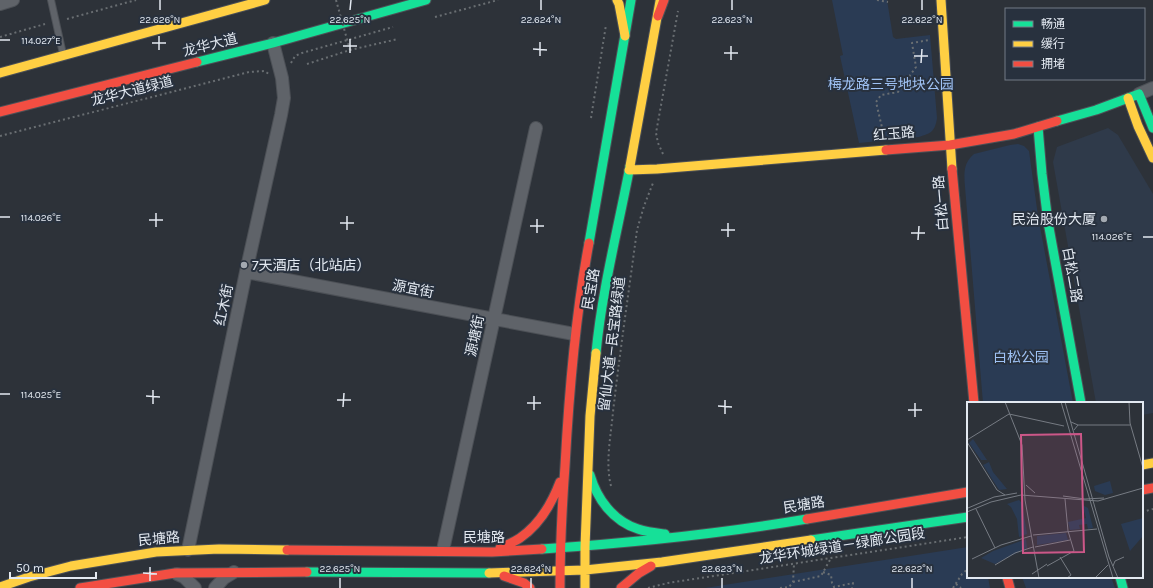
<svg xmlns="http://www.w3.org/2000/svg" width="1153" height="588" font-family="Karla,'Noto Sans SC',sans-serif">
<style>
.built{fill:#2f3a4a}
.green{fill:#2a3b54}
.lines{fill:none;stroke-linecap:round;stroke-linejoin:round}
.lane-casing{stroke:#4c5056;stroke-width:8}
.street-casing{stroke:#4c5056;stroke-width:14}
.fast-casing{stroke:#4c5056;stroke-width:11}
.slow-casing{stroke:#4c5056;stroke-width:11}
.jam-casing{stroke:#4c5056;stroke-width:11}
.path{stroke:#696e72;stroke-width:2;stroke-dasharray:2 3;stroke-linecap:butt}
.lane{stroke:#5f6369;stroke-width:6}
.street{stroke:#5f6369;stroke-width:12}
.fast{stroke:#16e098;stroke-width:9}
.slow{stroke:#ffcf43;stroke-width:9}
.jam{stroke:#f24e42;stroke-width:9}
.path-bridge{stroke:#696e72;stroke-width:2;stroke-dasharray:2 3;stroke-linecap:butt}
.ticks{fill:none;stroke:#e3e9f1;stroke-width:1.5}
.poi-dot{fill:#a3a9b1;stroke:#28313e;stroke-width:1.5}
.labels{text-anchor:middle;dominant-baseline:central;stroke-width:4;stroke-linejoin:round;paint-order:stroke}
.street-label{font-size:14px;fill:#e3e9f1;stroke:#28313e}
.park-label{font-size:14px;fill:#9fc2f4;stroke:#28313e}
.poi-label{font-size:14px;fill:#e3e9f1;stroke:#28313e;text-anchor:end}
.inset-road{fill:none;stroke:#767b83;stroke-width:1}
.view{fill:#cc5788;fill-opacity:0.15;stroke:#cc5788;stroke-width:2}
.inset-edge{fill:none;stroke:#e3e9f1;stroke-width:2}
.ticks-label{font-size:10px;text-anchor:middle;fill:#e3e9f1;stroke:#28313e;stroke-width:4;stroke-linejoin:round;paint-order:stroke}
</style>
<rect width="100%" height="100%" fill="#2d3239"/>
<path class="built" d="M 1108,128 L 1118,135 L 1153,194 L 1153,413 L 1142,415 L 1142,403 L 1096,403 L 1053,162 L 1057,147 Z"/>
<path class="green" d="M 832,0 L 887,0 L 893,37 L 896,39 L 930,35 L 937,118 C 935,132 931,133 919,137 L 859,143 L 840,56 L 843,55 Z
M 1018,144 L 1024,146 L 1029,151 L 1038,216 L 1073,403 L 983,403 L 965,187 C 964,174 963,163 974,154 L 1010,145 Z
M 968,547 L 968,577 L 988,577 L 990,588 L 705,588 Z
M 1022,577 L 1111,577 L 1115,588 L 1026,588 Z"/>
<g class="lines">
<defs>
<path id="lane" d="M 51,0 L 63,54"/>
<path id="street" d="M 0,4 L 13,0
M 1139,94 L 1153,88
M 246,272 L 574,334
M 188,550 L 246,272 L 281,115 L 284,98 L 282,78 L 273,43
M 443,550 L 536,128
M 177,574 L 184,577 L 195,588
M 215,588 L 224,578 L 234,572"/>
<path id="fast" d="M 197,62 L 273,43 L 426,0
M 1057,121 L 1096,110 L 1139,94 L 1153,128
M 1038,127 L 1042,174 L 1048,222 L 1081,403
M 589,243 L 631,0
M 596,353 C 602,290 618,229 630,166
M 590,475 C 597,499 613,521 638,529 C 646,532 656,533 665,534
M 811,540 L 968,517
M 542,549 C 630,543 719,534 807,519
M 307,572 L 489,573
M 1120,577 L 1123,588"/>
<path id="slow" d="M 617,0 L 619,4 L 625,36
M 941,0 L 952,169
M 0,73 L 265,0
M 1128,98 L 1138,126 L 1153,158
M 630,166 L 660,1
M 629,170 L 657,169 L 886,150
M 1142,465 L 1153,463
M 489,573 L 585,570 L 662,562 L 811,540
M 0,587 L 29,577 L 71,566 L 156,552 L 219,549 L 287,550
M 585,588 L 585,547 L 590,416 L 596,353"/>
<path id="jam" d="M 658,16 L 664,0
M 0,112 L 197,62
M 886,150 L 950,145 L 1014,134 L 1057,121
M 952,169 L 974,403
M 1142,490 L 1153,488
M 807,519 L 968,492
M 500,548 C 507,545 514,542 520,538 C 539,525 552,503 560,482
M 287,550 L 492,552 L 542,549
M 504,576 L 524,583 L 530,588
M 1007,577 L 1010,588
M 80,588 L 175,573 L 307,572
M 560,588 C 560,547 562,507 565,466 C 569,392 575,317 589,243
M 621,588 L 639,573 L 651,566"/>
</defs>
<use href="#lane" class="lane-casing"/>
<use href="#street" class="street-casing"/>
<use href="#fast" class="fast-casing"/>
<use href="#slow" class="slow-casing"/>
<use href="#jam" class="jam-casing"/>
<path class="path" d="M 877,0 L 888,2
M 435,17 L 498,0
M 67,19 L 136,0
M 0,37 L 45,24
M 291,63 L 295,56 L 302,53 L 393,27
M 307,64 L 350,50 L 398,39
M 591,118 L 606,25
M 0,136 L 249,72 L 264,71 L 269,74
M 884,136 L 876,102 L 881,95 L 898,92 L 916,67 L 912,43 L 929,40
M 663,154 L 658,143 L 656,133 L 678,11
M 611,486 C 605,463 611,435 613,412 C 620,351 629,290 637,230 L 644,206 L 653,183
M 1142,512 L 1153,509
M 823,572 L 831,575 L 832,583 L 834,587 L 853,583 L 852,588
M 793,582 L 821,576 L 831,558
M 956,584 L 961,588
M 648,588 L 668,583 L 968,537
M 780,588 L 789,587 L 793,582 L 794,564
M 953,588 L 962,574 L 968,569"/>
<use href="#lane" class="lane"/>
<use href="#street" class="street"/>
<use href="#fast" class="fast"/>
<use href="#slow" class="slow"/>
<use href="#jam" class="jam"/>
<path class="path-bridge" d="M 336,0 L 350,50"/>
</g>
<path class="ticks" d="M 160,10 L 160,0M 350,10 L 351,0M 541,10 L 541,0M 732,10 L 732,0M 922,10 L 922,0M 0,40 L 10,40M 152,43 L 166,43M 343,46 L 357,46M 533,49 L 547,50M 159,50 L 159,36M 350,53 L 350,39M 724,53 L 738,53M 540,56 L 540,42M 914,56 L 928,56M 731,60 L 731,46M 921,63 L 922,49M 0,217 L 10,217M 149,220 L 163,220M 340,223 L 354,223M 530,226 L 544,226M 156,227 L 156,213M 347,230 L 347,216M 721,230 L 735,230M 537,233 L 537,219M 911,233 L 925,233M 728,237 L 728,223M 1143,237 L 1153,237M 918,240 L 919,226M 0,394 L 10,394M 146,396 L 160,397M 337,400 L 351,400M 527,403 L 541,403M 153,404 L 153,390M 718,406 L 732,407M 343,407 L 344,393M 534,410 L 534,396M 908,410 L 922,410M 725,414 L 725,400M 915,417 L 915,403M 143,573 L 157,574M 150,581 L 150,567M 340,588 L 340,578M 531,588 L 531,578M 722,588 L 722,578M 912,588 L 912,578"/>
<g class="poi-dot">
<circle cx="1104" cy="219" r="4"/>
<circle cx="244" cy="265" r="4"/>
</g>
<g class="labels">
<g class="street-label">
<text transform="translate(210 45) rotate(-14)">龙华大道</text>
<text transform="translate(132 91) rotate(-14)">龙华大道绿道</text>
<text transform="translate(894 134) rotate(-5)">红玉路</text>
<text transform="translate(941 203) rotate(-95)">白松一路</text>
<text transform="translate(1072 275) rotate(80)">白松二路</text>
<text transform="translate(413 289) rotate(11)">源宜街</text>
<text transform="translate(591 289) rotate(-80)">民宝路</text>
<text transform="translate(224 305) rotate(-78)">红木街</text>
<text transform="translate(475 336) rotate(-78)">源塘街</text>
<text transform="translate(612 344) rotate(-83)">留仙大道—民宝路绿道</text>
<text transform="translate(804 505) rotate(-9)">民塘路</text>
<text x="484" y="537">民塘路</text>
<text transform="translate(159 539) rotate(-5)">民塘路</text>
<text transform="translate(842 546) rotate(-9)">龙华环城绿道－绿廊公园段</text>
</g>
<g class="park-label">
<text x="891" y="84">梅龙路三号地块公园</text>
<text x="1021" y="357">白松公园</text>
</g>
<g class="poi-label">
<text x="1096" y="219">民治股份大厦</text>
<text x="252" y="265" text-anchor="start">7天酒店（北站店）</text>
</g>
</g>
<g transform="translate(967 402)">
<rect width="176" height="176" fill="#2d3239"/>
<path d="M 6,37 L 20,58 L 14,58 L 2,41 ZM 22,60 L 26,70 L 40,87 L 32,88 L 16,63 ZM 143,79 L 146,91 L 138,93 L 128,89 L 127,84 ZM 52,98 L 55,101 L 60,132 L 52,135 L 50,117 L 44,105 L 40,102 ZM 115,103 L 121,106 L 126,126 L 121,127 L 120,122 L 112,123 L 113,127 L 103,128 L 101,120 L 119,116 ZM 176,116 L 176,134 L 163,149 L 154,122 ZM 99,131 L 101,138 L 70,143 L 70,134 ZM 59,137 L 60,146 L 28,162 L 14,156 L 26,149 Z" fill="#2a3b54"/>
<path class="inset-road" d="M 38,0 L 55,43 L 58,98 L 72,176M 94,0 L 146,176M 98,0 L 142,155 L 151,176M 162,0 L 163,21 L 176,66M 104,20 L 111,23 L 107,28M 111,23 L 163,23M 0,38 L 42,12 L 97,24M 0,40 L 30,88 L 38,93M 59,83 L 68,91M 96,94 L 118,97 L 137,96M 1,106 L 27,95 L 50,91M 9,107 L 28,146M 0,110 L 24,100 L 54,93 L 131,99 L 176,86M 66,133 L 130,127M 68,145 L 103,138M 93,155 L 104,173 L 100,176M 5,157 L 34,143 L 64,134M 28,163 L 48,151 L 66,145M 80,164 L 107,149 L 101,129 L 98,97M 146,164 L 148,159 L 157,155M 65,172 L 80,162M 128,176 L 141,163"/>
<path class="view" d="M 114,32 L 117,150 L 56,151 L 54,33 Z"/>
<rect width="176" height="176" class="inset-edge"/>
</g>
<g class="ticks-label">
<text x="160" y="23">22.626°N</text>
<text x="350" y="23">22.625°N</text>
<text x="541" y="23">22.624°N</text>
<text x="732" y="23">22.623°N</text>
<text x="922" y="23">22.622°N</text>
<text x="41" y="44">114.027°E</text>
<text x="41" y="221">114.026°E</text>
<text x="1112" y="240">114.026°E</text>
<text x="41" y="398">114.025°E</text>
<text x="340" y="572">22.625°N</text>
<text x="531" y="572">22.624°N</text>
<text x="722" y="572">22.623°N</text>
<text x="912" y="572">22.622°N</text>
</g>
<rect x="1005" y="8" width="140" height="72" fill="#28313e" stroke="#737b86"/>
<rect x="1013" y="21" width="20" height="6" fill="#16e098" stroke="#737b86"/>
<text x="1041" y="28" font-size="12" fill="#e3e9f1">畅通</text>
<rect x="1013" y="41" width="20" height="6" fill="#ffcf43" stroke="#737b86"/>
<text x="1041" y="48" font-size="12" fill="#e3e9f1">缓行</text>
<rect x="1013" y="61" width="20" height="6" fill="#f24e42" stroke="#737b86"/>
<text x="1041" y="68" font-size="12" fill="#e3e9f1">拥堵</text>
<path d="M10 572v6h86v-6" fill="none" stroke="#e3e9f1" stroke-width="2"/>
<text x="16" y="572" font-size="12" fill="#e3e9f1" stroke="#28313e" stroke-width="3" paint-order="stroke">50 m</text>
</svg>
